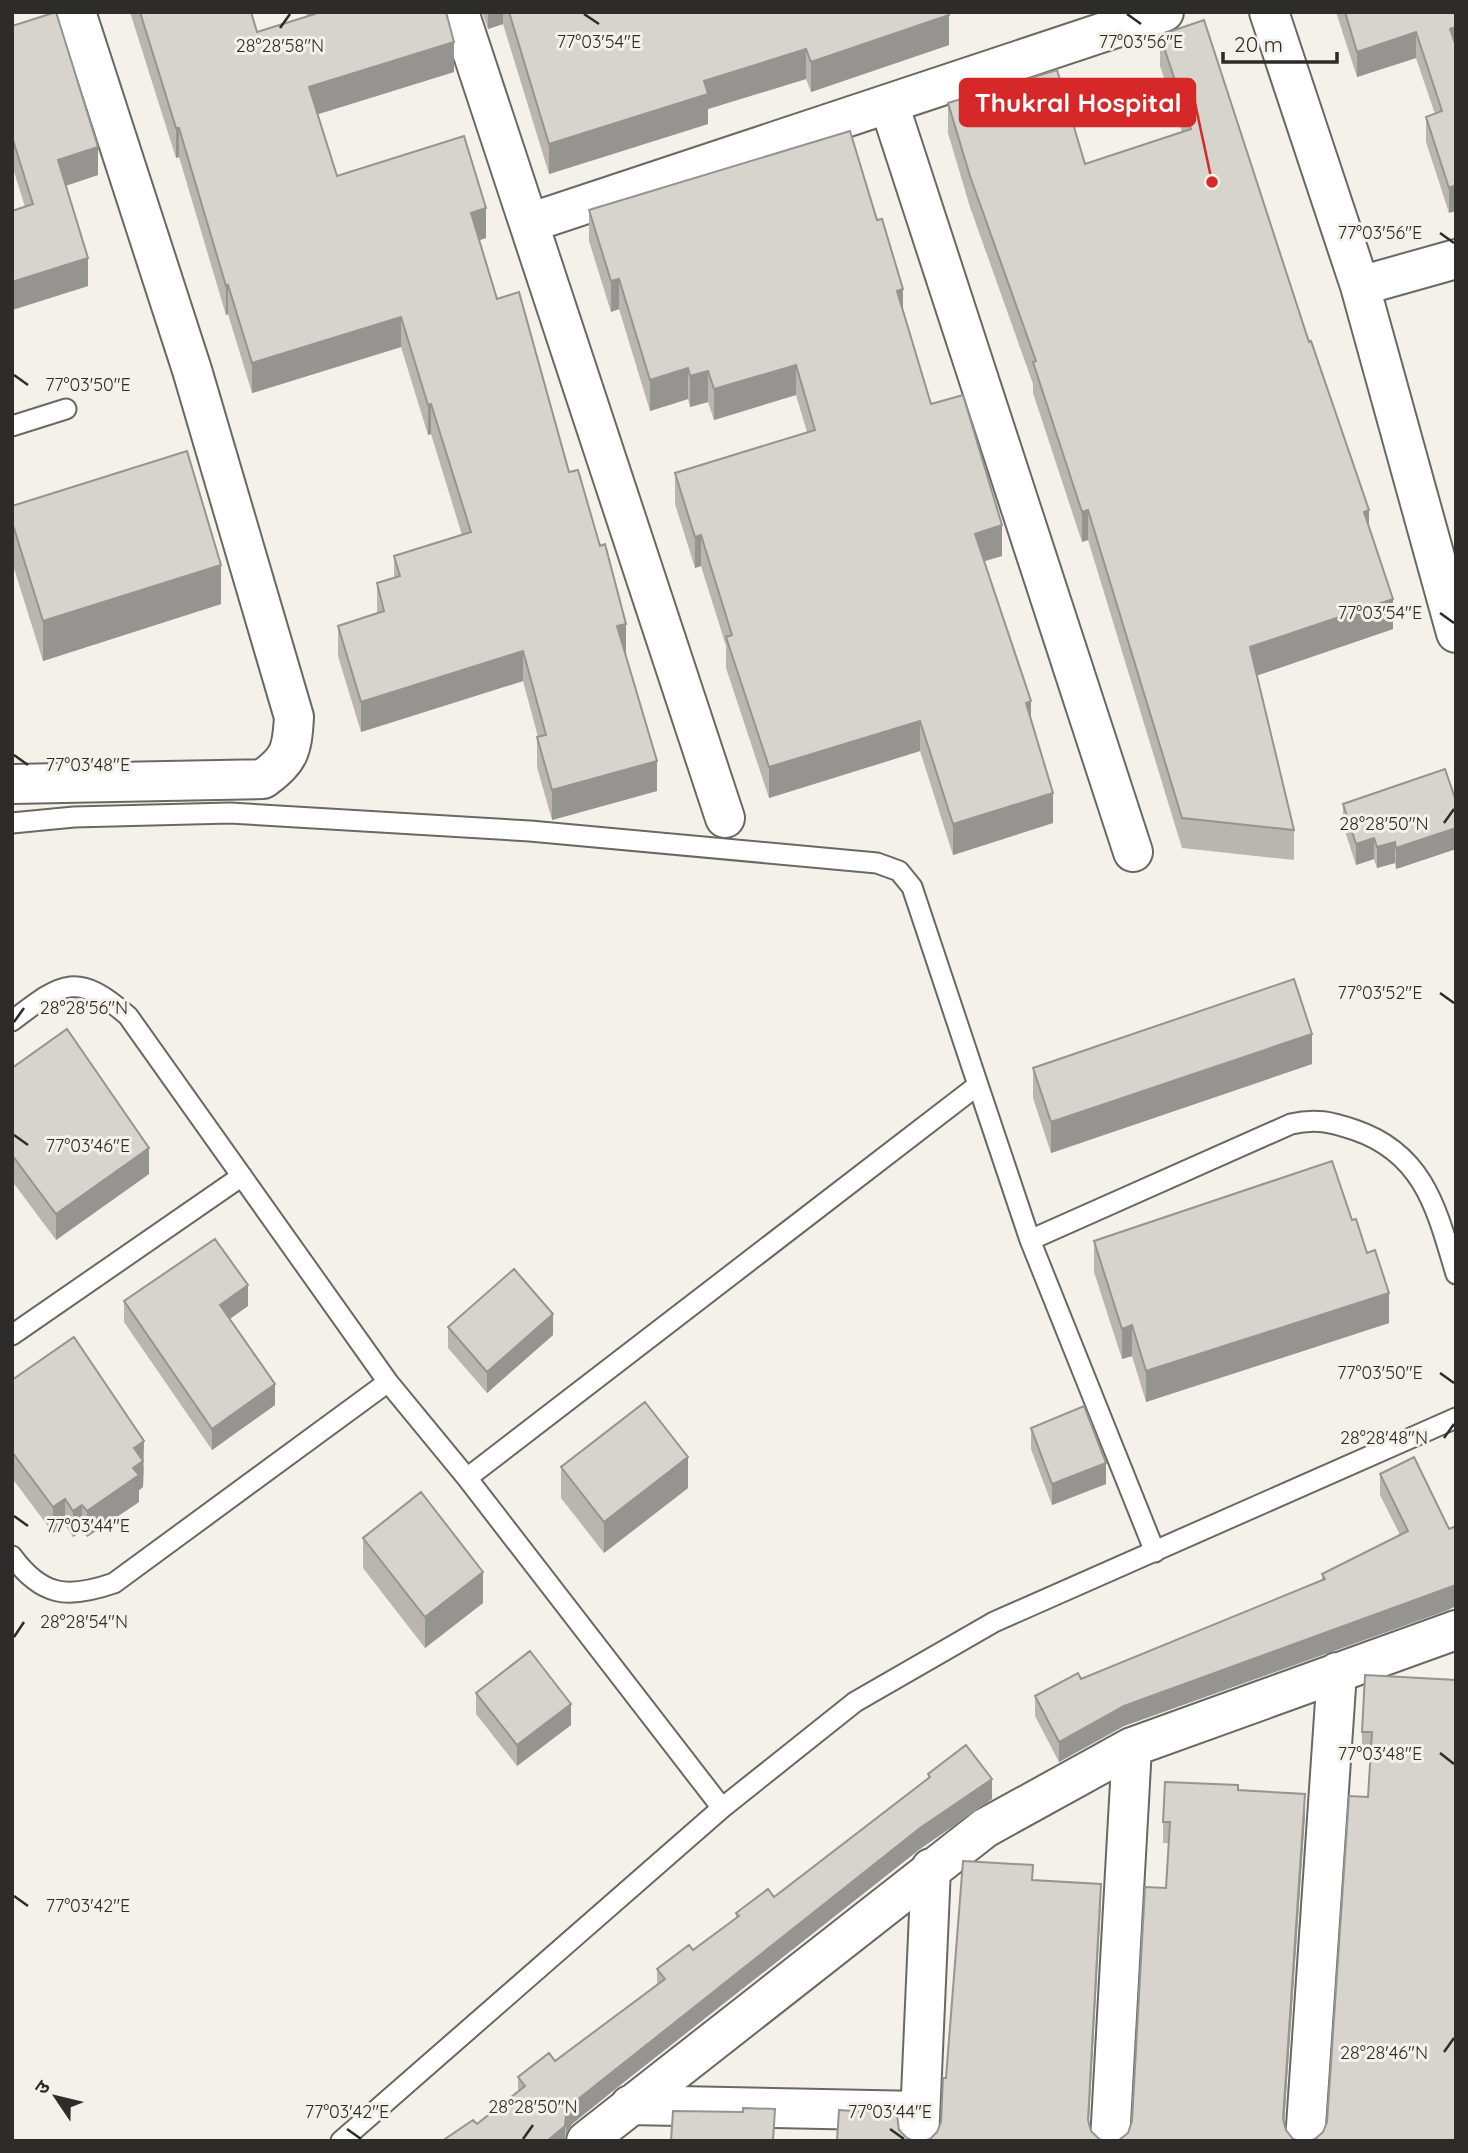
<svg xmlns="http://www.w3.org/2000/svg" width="1468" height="2153" font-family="Quicksand,'Noto Sans Devanagari',sans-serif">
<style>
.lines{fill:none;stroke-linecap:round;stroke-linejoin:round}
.service-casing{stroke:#6a6861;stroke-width:23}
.minor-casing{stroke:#6a6861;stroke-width:42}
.service{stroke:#fff;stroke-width:19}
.minor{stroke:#fff;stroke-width:38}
.wall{fill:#b9b6b0}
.shaded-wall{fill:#969490}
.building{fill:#d7d4cd;stroke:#969490;stroke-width:2}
.ticks{fill:none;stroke:#2d2c29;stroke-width:2.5}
.ticks-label{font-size:18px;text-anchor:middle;fill:#2d2c29;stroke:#f3f1ea;stroke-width:6;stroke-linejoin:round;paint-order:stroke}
.leader{fill:none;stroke:#d62828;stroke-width:2.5}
.callout-dot{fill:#d62828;stroke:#f3f1ea;stroke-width:2.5}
.callout{fill:#d62828;stroke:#d62828;stroke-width:2.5}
.callout-label{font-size:26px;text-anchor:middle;font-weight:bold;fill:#fff}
</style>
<rect width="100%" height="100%" fill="#f3f1ea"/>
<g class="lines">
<defs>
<path id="service" d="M 12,426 L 66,409
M 12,823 L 74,817 L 230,813 L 530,831 L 877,863 L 899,871 L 912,887 L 978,1085
M 12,1021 C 62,983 76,970 128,1016 L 388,1382 L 467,1478 L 722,1808
M 1030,1240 L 1291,1124 C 1316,1118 1331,1122 1355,1130 C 1425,1154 1437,1211 1456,1274
M 12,1335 L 242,1176
M 467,1478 L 978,1085 L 1030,1240 L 1155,1552
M 12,1556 C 42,1597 68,1599 114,1583 L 388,1382
M 341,2141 L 722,1808 L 855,1702 L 994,1622 L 1456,1418"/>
<path id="minor" d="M 459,12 L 725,818
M 1269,12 L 1360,286 L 1456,633
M 889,104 L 1133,852
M 529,223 L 1164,12
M 1360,286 L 1456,259
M 12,784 L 263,779 C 290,760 292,750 294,717 L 192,370 L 76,12
M 630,2105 L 920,2111
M 586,2141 L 985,1828 L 1132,1747 L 1456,1630
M 919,2141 L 931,1868
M 1110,2141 L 1132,1747
M 1305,2141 L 1337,1672"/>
</defs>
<use href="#service" class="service-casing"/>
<use href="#minor" class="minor-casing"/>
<use href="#service" class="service"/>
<use href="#minor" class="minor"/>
</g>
<path class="wall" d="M 130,12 L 251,12 L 257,32 L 307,17 L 306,12 L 446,12 L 454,72 L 318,114 L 337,176 L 486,238 L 479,240 L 497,299 L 569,472 L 626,653 L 657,791 L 552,820 L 537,767 L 537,737 L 538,737 L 523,681 L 361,732 L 338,656 L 338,626 L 377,614 L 377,583 L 394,578 L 394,556 L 462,535 L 431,434 L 428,435 L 401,347 L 252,393 L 228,314 L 226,315 L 179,157 L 176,158 Z
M 482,12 L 948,12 L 949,45 L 811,92 L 806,79 L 708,109 L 708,124 L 549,174 L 503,24 L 488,29 Z
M 1336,12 L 1456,12 L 1449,213 L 1426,142 L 1426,117 L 1435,114 L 1416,58 L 1357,77 Z
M 12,26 L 98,175 L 66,186 L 88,286 L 12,310 L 12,211 L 25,207 L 12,165 Z
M 1160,35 L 1369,526 L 1393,629 L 1257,675 L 1294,830 L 1294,860 L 1182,848 L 1088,540 L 1082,542 L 1033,393 L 1033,384 L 970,207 L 948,133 L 948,103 L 1085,164 L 1182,132 L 1160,66 Z
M 589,210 L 903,313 L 931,404 L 1002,556 L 984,561 L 1031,719 L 1053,823 L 953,855 L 920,751 L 769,798 L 726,668 L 726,646 L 701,566 L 695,568 L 675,504 L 675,473 L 807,432 L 796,395 L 714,420 L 708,402 L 690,407 L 688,399 L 650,411 L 619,309 L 611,312 L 589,241 Z
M 12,506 L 221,604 L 43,661 L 12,562 Z
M 1456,801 L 1456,849 L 1396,869 L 1395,863 L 1377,868 L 1374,859 L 1356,865 L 1343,825 L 1343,804 Z
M 1312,1064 L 1051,1153 L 1033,1098 L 1033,1068 Z
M 12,1068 L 149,1174 L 56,1240 L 12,1181 Z
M 1352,1220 L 1389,1323 L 1146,1402 L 1132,1356 L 1122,1359 L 1094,1272 L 1094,1241 Z
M 124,1301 L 248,1306 L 229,1319 L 275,1405 L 212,1450 L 124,1322 Z
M 448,1327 L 553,1335 L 487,1393 L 448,1348 Z
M 12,1380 L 144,1467 L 143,1487 L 139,1490 L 139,1502 L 87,1537 L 82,1531 L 73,1537 L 65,1525 L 53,1533 L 12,1478 Z
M 1031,1428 L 1106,1484 L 1052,1505 L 1031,1449 Z
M 561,1467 L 688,1488 L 604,1553 L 561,1498 Z
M 1380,1474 L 1448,1610 L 1124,1726 L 1059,1762 L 1035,1716 L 1035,1696 L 1081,1679 L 1322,1580 L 1322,1574 L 1400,1535 L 1380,1495 Z
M 363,1538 L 483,1603 L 425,1648 L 363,1568 Z
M 1456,1680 L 1456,2141 L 1315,2139 L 1323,2132 L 1327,2122 L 1368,1797 L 1370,1753 L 1362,1752 L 1362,1732 Z
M 476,1693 L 571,1725 L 517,1766 L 476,1714 Z
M 928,1774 L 992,1799 L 920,1849 L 619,2086 L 572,2124 L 566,2134 L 565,2141 L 442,2141 L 477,2124 L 518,2092 L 518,2077 L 555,2061 L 657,1984 L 657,1969 L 693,1950 L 736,1918 L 736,1913 L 774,1897 L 928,1779 Z
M 1238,1790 L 1305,1815 L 1284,2124 L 1286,2130 L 1293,2139 L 1119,2140 L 1128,2133 L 1132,2121 L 1166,1888 L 1169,1843 L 1163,1843 L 1163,1822 Z"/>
<path class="shaded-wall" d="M 488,12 L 503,12 L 503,24 L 488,29 Z
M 949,15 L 949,45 L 811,92 L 811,62 Z
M 1456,27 L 1456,52 L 1450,29 Z
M 1416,32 L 1416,58 L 1357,77 L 1357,52 Z
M 454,42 L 454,72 L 309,117 L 309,87 Z
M 806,49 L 806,79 L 708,109 L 708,124 L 549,174 L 549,144 L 704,81 Z
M 176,128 L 179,128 L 179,157 L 176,158 Z
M 98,147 L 98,175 L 58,188 L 58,160 Z
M 1456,185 L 1456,211 L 1449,213 L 1449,188 Z
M 486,208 L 486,238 L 471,243 L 471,213 Z
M 88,258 L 88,286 L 12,310 L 12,282 Z
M 619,279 L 619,309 L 611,312 L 611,281 Z
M 228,285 L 228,314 L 226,315 L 226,286 Z
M 903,289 L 903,320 L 897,291 Z
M 401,317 L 401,347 L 252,393 L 252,363 Z
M 796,365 L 796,395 L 714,420 L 714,389 Z
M 688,368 L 688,399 L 650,411 L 650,380 Z
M 708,371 L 708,402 L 690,407 L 690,376 Z
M 431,404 L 431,434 L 428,435 L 428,405 Z
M 1088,510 L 1088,540 L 1082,542 L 1082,512 Z
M 1369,510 L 1369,540 L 1364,512 Z
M 1002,525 L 1002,556 L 975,564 L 975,534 Z
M 701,535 L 701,566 L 695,568 L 695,537 Z
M 221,565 L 221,604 L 43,661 L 43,621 Z
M 1393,599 L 1393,629 L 1250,678 L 1250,647 Z
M 626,624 L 626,653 L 617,656 L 617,626 Z
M 523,651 L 523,681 L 361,732 L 361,702 Z
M 1031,701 L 1031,732 L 1026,703 Z
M 920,721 L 920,751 L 769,798 L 769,767 Z
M 657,761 L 657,791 L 552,820 L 552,790 Z
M 1053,793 L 1053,823 L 953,855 L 953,824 Z
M 1456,828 L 1456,849 L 1396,869 L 1396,848 Z
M 1374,838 L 1374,859 L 1356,865 L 1356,844 Z
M 1395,842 L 1395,863 L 1377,868 L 1377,847 Z
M 1312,1034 L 1312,1064 L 1051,1153 L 1051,1122 Z
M 149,1148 L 149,1174 L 56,1240 L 56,1214 Z
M 248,1285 L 248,1306 L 220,1326 L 220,1305 Z
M 1389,1293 L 1389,1323 L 1146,1402 L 1146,1371 Z
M 553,1314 L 553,1335 L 487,1393 L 487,1372 Z
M 1132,1325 L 1132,1356 L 1122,1359 L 1122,1329 Z
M 275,1384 L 275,1405 L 212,1450 L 212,1429 Z
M 144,1441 L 143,1487 L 139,1490 L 139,1502 L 87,1537 L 87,1511 L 134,1448 Z
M 688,1457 L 688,1488 L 604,1553 L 604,1522 Z
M 1106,1463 L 1106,1484 L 1052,1505 L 1052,1484 Z
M 65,1499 L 65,1525 L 53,1533 L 53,1507 Z
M 82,1505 L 82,1531 L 73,1537 L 73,1511 Z
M 483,1572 L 483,1603 L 425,1648 L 425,1617 Z
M 1456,1585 L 1456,1606 L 1448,1610 L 1124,1726 L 1059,1762 L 1059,1742 L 1124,1706 Z
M 571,1704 L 571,1725 L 517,1766 L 517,1745 Z
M 992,1779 L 992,1799 L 920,1849 L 619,2086 L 572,2124 L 566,2134 L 566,2113 L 572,2104 L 920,1828 Z
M 1305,1794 L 1305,1815 L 1283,2140 L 1283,2119 Z
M 1101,1884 L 1101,1905 L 1088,2140 L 1088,2120 Z
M 565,2126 L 565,2141 L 547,2141 Z"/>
<path class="building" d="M 56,12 L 98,147 L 58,160 L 88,258 L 12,282 L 12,211 L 33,204 L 12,137 L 12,26 Z
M 140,12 L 251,12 L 257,32 L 315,14 L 315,12 L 446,12 L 454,42 L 309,87 L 337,176 L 464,136 L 486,208 L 471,213 L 497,299 L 519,292 L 569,472 L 578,470 L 600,546 L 605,544 L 626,624 L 617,626 L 657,761 L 552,790 L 537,737 L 546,735 L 523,651 L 361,702 L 338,626 L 384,611 L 377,583 L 400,576 L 394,556 L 471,532 L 431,404 L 428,405 L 401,317 L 252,363 L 228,285 L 226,286 L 179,128 L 176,128 Z
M 509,12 L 948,12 L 949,15 L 811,62 L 806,49 L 704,81 L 708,94 L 549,144 Z
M 1345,12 L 1456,12 L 1456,27 L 1450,29 L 1456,46 L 1456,185 L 1449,188 L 1426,117 L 1442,111 L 1416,32 L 1357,52 Z
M 1204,20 L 1309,342 L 1311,341 L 1369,510 L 1364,512 L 1393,599 L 1250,647 L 1294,830 L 1182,818 L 1088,510 L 1082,512 L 1033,362 L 1036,361 L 970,176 L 948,103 L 1057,70 L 1085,164 L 1191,129 L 1160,35 Z
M 850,131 L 877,220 L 882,219 L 903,289 L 897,291 L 931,404 L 963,395 L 1002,525 L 975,534 L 1031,701 L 1026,703 L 1053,793 L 953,824 L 920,721 L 769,767 L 726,637 L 732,635 L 701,535 L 695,537 L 675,473 L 815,430 L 796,365 L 714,389 L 708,371 L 690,376 L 688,368 L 650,380 L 619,279 L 611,281 L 589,210 Z
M 187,451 L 221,565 L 43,621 L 12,522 L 12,506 Z
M 1445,769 L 1456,801 L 1456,828 L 1396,848 L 1395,842 L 1377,847 L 1374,838 L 1356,844 L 1343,804 Z
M 1294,979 L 1312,1034 L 1051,1122 L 1033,1068 Z
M 67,1029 L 149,1148 L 56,1214 L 12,1155 L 12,1068 Z
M 1332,1161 L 1352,1220 L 1356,1219 L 1367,1253 L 1375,1250 L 1389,1293 L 1146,1371 L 1132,1325 L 1122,1329 L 1094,1241 Z
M 215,1239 L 248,1285 L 220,1305 L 275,1384 L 212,1429 L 124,1301 Z
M 514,1269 L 553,1314 L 487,1372 L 448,1327 Z
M 74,1337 L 144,1441 L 134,1448 L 143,1461 L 133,1468 L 139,1475 L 87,1511 L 82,1505 L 73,1511 L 65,1499 L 53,1507 L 12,1452 L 12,1380 Z
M 645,1402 L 688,1457 L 604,1522 L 561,1467 Z
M 1084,1406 L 1106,1463 L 1052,1484 L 1031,1428 Z
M 1414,1457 L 1449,1529 L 1456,1526 L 1456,1585 L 1124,1706 L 1059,1742 L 1035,1696 L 1078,1673 L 1081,1679 L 1325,1579 L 1322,1574 L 1408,1531 L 1380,1474 Z
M 421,1492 L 483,1572 L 425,1617 L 363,1538 Z
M 530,1651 L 571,1704 L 517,1745 L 476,1693 Z
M 1365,1675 L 1456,1680 L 1456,2141 L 1309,2141 L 1315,2139 L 1323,2132 L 1327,2122 L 1349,1796 L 1368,1797 L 1372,1732 L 1362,1732 Z
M 966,1745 L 992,1779 L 920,1828 L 572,2104 L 566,2113 L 565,2126 L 547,2141 L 442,2141 L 473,2120 L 477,2124 L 525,2086 L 518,2077 L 549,2053 L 555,2061 L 665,1979 L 657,1969 L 689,1945 L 693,1950 L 739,1916 L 736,1913 L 768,1889 L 774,1897 L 930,1777 L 928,1774 Z
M 1165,1782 L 1238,1785 L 1238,1790 L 1305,1794 L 1283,2119 L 1286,2130 L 1293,2139 L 1300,2141 L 1114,2141 L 1119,2140 L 1128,2133 L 1132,2121 L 1145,1887 L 1166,1888 L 1170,1822 L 1163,1822 Z
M 963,1861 L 1033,1865 L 1032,1880 L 1101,1884 L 1088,2120 L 1091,2131 L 1099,2139 L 1105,2141 L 922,2141 L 930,2139 L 937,2132 L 941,2122 L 943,2078 L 946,2078 Z
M 743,2108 L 775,2109 L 773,2141 L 671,2141 L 673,2111 L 743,2112 Z
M 839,2110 L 897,2114 L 899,2130 L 907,2138 L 914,2141 L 837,2141 Z"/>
<path class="ticks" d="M 584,14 L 599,24M 1127,14 L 1141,24M 280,28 L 290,14M 1440,233 L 1454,243M 14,375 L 28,385M 1440,613 L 1454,623M 14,755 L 28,765M 1444,823 L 1454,809M 1440,993 L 1454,1003M 14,1022 L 24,1008M 14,1135 L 28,1145M 1440,1373 L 1454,1383M 1444,1438 L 1454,1424M 14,1516 L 28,1526M 14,1637 L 24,1622M 1440,1753 L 1454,1764M 14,1896 L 28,1906M 1444,2052 L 1454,2038M 347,2129 L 361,2139M 890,2129 L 904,2139M 523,2139 L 533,2125"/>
<g class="ticks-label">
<text x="599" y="48">77°03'54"E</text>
<text x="1141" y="48">77°03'56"E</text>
<text x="280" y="52">28°28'58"N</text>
<text x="1380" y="239">77°03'56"E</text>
<text x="88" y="391">77°03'50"E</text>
<text x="1380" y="619">77°03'54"E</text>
<text x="88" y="771">77°03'48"E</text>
<text x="1384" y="830">28°28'50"N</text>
<text x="1380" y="999">77°03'52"E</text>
<text x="84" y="1014">28°28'56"N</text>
<text x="88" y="1152">77°03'46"E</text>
<text x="1380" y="1379">77°03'50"E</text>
<text x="1384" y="1444">28°28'48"N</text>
<text x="88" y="1532">77°03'44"E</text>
<text x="84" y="1628">28°28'54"N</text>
<text x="1380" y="1760">77°03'48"E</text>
<text x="88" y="1912">77°03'42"E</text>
<text x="1384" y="2059">28°28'46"N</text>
<text x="533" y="2113">28°28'50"N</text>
<text x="347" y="2118">77°03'42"E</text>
<text x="890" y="2118">77°03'44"E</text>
</g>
<path class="leader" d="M1212 182L1195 103"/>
<circle class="callout-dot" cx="1212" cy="182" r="7"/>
<rect class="callout" x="960" y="79" width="235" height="47" rx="7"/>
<g class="callout-label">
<text x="1078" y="112">Thukral Hospital</text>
</g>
<rect width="1468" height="2153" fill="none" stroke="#2d2c29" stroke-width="28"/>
<g transform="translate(56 2097) rotate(305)" stroke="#f3f1ea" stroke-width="5" paint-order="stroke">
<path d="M0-5L12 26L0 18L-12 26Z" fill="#2d2c29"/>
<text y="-10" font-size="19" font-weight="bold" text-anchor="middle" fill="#2d2c29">उ</text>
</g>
<path d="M1223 52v10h114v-10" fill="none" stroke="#2d2c29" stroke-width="3.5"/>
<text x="1234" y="52" font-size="21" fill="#2d2c29" stroke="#f3f1ea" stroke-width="5" paint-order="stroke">20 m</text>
</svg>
